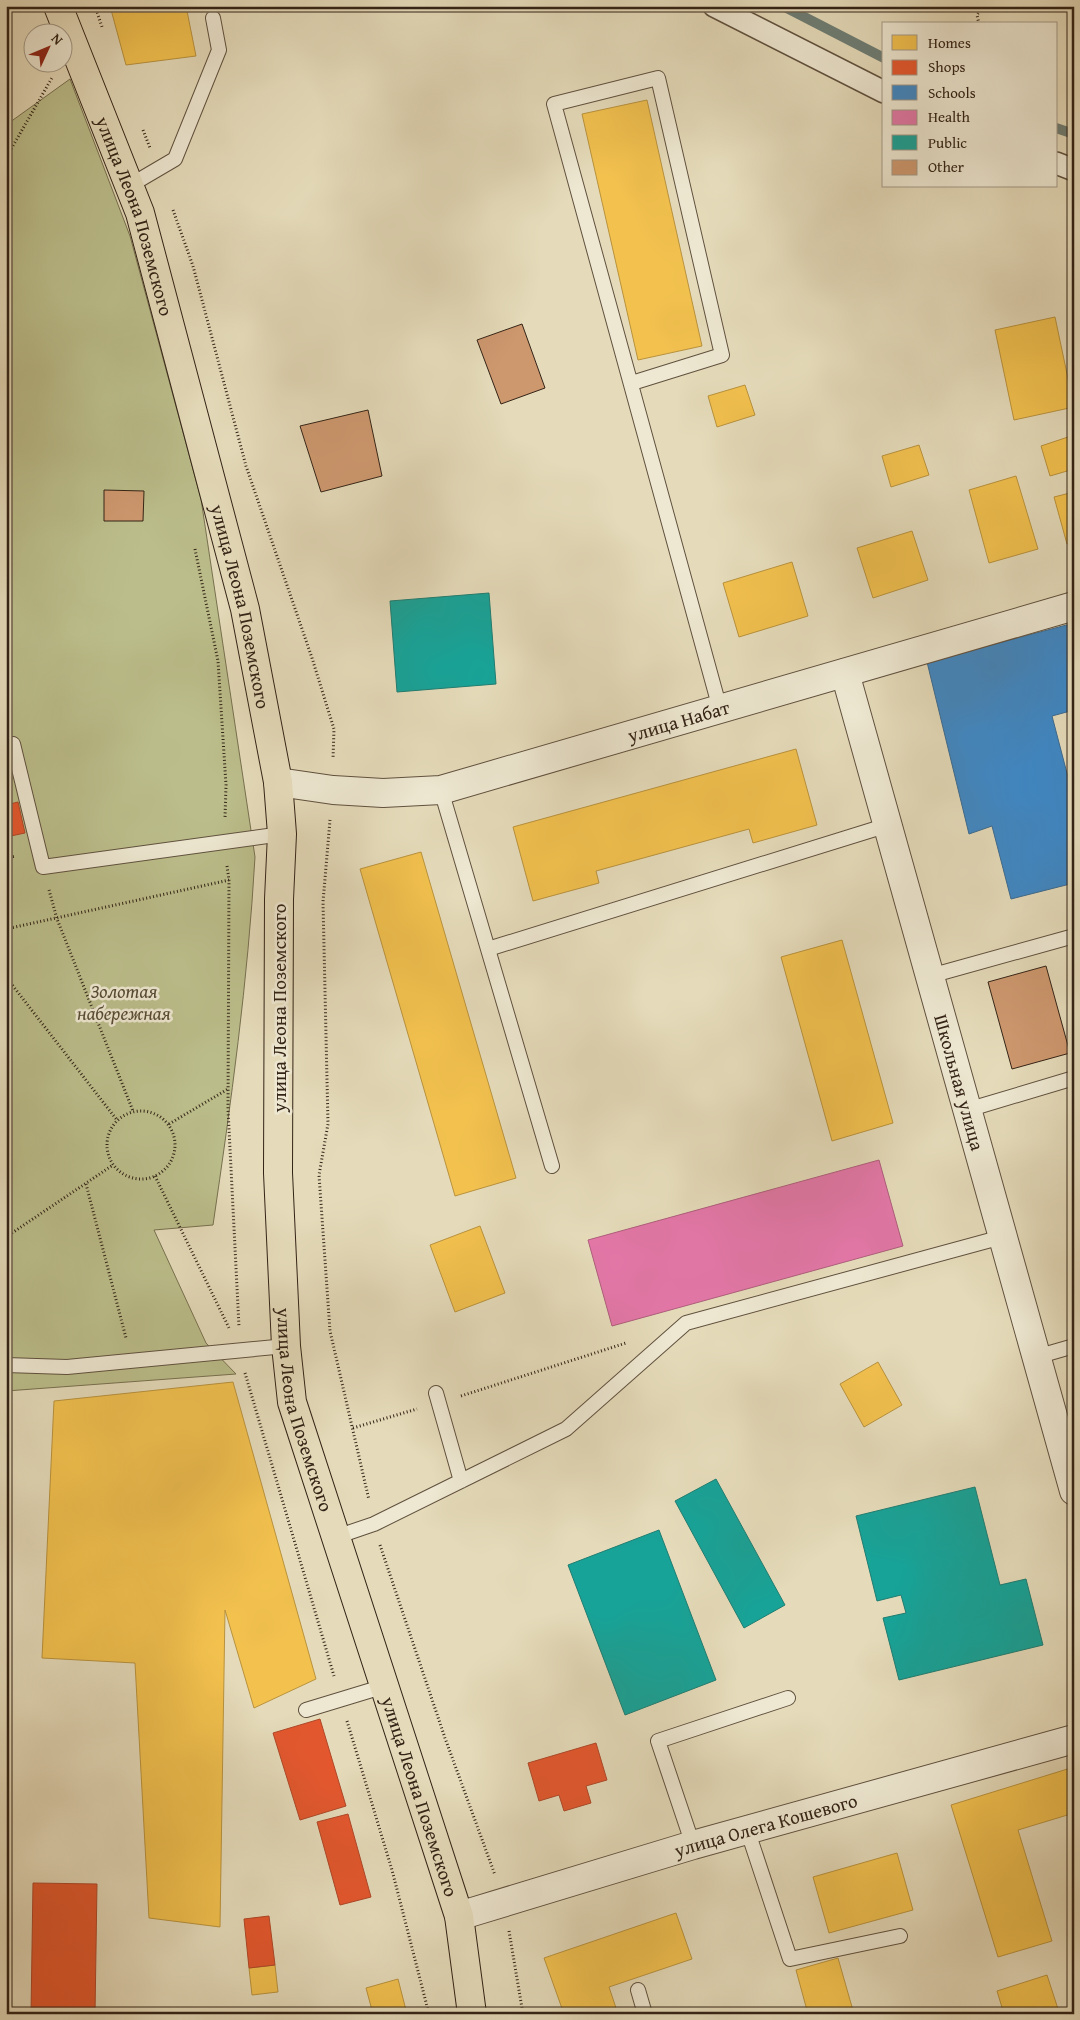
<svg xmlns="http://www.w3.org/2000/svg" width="1080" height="2020" font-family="'Gentium Book Plus',serif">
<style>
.green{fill:#bbbe8b;stroke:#777050}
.homes{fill:#f2c14e;stroke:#b9923d}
.shops{fill:#e4572e;stroke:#af4727}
.schools{fill:#3f88c5;stroke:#3b6a90}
.health{fill:#e377a8;stroke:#ae5e7c}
.public{fill:#17a398;stroke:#1f7d71}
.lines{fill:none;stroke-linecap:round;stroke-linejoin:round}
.stream{stroke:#6e7e75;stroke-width:10}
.building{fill:#ce986f;stroke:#332316}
.service-casing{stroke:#60513f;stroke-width:16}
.pedestrian-casing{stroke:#60513f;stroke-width:24}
.minor-casing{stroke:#60513f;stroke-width:30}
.primary-casing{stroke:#332316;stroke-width:30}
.path{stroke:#332316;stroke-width:3;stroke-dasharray:1 2.5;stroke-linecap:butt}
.service{stroke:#eee8d2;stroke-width:14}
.pedestrian{stroke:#eee8d2;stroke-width:21}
.minor{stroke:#eee8d2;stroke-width:28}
.primary{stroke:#e5dbba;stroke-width:28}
.labels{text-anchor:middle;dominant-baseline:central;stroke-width:5;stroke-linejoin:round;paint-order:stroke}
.street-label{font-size:19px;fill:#332316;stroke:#eee8d2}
.park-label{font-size:19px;font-style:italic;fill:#554a33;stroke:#eee8d2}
</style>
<rect width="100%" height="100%" fill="#e5dbba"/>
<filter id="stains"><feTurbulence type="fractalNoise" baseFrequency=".004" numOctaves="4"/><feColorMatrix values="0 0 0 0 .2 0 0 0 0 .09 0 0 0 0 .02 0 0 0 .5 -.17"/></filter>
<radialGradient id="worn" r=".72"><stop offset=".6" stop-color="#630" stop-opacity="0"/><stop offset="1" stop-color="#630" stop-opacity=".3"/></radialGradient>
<path class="green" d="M 70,79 L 130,236 L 201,499 L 255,857 C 248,980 231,1103 213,1225 L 154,1230 L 206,1343 L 236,1374 L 6,1391 L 6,125 Z"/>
<path class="homes" d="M 110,6 L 186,6 L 196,56 L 126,65 Z
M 647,100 L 702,346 L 638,360 L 582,114 Z
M 1055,317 L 1074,407 L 1014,420 L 995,330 Z
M 745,385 L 755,415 L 717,427 L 708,396 Z
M 1074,435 L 1074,469 L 1050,476 L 1041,446 Z
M 919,445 L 929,475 L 891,487 L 882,456 Z
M 1016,476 L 1038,549 L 989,563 L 969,490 Z
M 1074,492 L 1074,542 L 1067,544 L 1054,497 Z
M 912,531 L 928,580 L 873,598 L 857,548 Z
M 792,562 L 808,616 L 739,637 L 723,583 Z
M 796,749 L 817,825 L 753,843 L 749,829 L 596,871 L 599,883 L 533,901 L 513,827 Z
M 421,852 L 516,1178 L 455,1196 L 360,869 Z
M 842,940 L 893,1123 L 832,1141 L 781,957 Z
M 480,1226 L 505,1293 L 455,1312 L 430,1245 Z
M 878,1362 L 902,1405 L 864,1427 L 840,1384 Z
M 233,1382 L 316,1679 L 254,1708 L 225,1610 L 220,1927 L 149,1918 L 135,1663 L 42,1658 L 54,1401 Z
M 1074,1767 L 1074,1813 L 1018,1830 L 1052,1941 L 998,1957 L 951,1805 Z
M 897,1853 L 913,1910 L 829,1933 L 813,1877 Z
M 676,1913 L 692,1959 L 609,1987 L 618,2014 L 564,2014 L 544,1958 Z
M 838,1958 L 854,2014 L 808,2014 L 796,1970 Z
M 275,1965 L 278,1992 L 252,1995 L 249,1968 Z
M 1047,1975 L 1059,2012 L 1054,2014 L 1004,2014 L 997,1991 Z
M 398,1979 L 407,2014 L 373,2014 L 366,1988 Z"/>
<path class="shops" d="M 6,756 L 12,779 L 6,781 Z
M 18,802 L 25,833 L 6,837 L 6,805 Z
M 320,1719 L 346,1806 L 300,1820 L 273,1733 Z
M 596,1743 L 607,1780 L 586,1786 L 591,1803 L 564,1811 L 559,1795 L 539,1801 L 528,1763 Z
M 348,1814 L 371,1897 L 340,1905 L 317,1822 Z
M 33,1883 L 97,1884 L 95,2014 L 31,2014 Z
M 269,1916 L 275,1965 L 249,1968 L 244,1919 Z"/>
<path class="schools" d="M 1074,623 L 1074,710 L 1052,716 L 1074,800 L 1074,883 L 1011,899 L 992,826 L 969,834 L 927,662 Z"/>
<path class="health" d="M 879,1160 L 903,1246 L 612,1326 L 588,1240 Z"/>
<path class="public" d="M 489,593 L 496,684 L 397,692 L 390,601 Z
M 716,1479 L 785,1605 L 744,1628 L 675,1501 Z
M 975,1487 L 1000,1585 L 1026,1579 L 1043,1645 L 899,1680 L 883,1618 L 906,1613 L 901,1595 L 877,1601 L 856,1516 Z
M 659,1530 L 716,1680 L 625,1715 L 568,1565 Z"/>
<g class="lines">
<path class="stream" d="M 783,6 L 884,58
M 1056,128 L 1074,134"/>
</g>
<path class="building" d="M 522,324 L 545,388 L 501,404 L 477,340 Z
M 368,410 L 382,476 L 321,492 L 300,426 Z
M 104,490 L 144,491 L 143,521 L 104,521 Z
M 1046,966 L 1070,1053 L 1012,1069 L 988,982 Z"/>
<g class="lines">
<defs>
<path id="service" d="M 129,186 L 175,159 L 219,50 L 213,18
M 632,383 L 722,355 L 658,78 L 554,104 L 720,709
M 13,744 L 43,867 L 282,834
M 441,790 L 552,1166
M 488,949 L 888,825
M 930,976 L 1074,936
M 967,1110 L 1074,1078
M 1036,1357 L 1074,1346
M 6,1365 L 67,1367 L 286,1346
M 436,1393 L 461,1481
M 336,1537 L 374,1524 L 566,1429 L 686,1323 L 1002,1237
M 306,1710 L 385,1686
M 747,1829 L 790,1959 L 900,1936
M 693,1845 L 658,1741 L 788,1698
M 638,1990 L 645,2014"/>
<path id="pedestrian" d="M 714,6 L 884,92
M 1056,163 L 1074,170"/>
<g id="minor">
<path id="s1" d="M 845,673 L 1074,1491"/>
<path id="s2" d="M 278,782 L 333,790 L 383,793 L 441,790 L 1074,606"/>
<path id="s3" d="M 459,1916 L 693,1845 L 1074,1739"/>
</g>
<g id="primary">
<path id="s4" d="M 58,6 L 140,213 L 245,609 L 278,782 L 282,834 L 279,899 L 278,1173 L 286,1346 L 292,1402 L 459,1916 L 472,2014"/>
</g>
</defs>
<use href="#service" class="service-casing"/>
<use href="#pedestrian" class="pedestrian-casing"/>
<use href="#minor" class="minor-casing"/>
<use href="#primary" class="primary-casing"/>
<path class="path" d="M 95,6 L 102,27
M 979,24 L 977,15 L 983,6
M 143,130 L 150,148
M 6,158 L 53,76
M 173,210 L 193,266 L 246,466 L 312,658 L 334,729 L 333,759
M 195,549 L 218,661 L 226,785 L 225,818
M 330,820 L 323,902 L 328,1124 L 319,1175 L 330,1331 L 369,1500
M 6,858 L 16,856
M 227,866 L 229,880 L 228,1109 L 239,1327
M 49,890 L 57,919 L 133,1111
M 6,929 L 229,880
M 6,977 L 117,1120
M107 1145a34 34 0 1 1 68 0a34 34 0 1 1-68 0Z
M 6,1111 L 9,1117 L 6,1146
M 169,1124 L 228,1089
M 155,1176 L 229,1328
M 86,1184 L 126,1338
M 6,1237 L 113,1165
M 245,1373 L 334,1676
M 461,1396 L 626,1343
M 353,1428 L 417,1409
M 380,1545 L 445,1738 L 495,1875
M 347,1721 L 392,1870 L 429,2014
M 509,1931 L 523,2014"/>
<use href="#service" class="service"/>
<use href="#pedestrian" class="pedestrian"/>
<use href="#minor" class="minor"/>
<use href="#primary" class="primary"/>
</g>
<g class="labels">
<g class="street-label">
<text stroke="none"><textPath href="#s4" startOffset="224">улица Леона Поземского</textPath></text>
<text stroke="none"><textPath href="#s4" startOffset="629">улица Леона Поземского</textPath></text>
<text stroke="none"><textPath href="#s2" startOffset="411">улица Набат</textPath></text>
<text transform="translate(279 1008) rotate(-90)">улица Леона Поземского</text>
<text stroke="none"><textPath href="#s1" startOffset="425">Школьная улица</textPath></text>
<text stroke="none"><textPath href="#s4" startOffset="1439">улица Леона Поземского</textPath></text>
<text stroke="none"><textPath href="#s4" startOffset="1844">улица Леона Поземского</textPath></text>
<text stroke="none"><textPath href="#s3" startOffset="320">улица Олега Кошевого</textPath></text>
</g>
<g class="park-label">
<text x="124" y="991">Золотая<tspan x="124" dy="22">набережная</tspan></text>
</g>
</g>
<rect width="1080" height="2020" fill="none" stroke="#e5dbba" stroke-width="25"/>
<rect x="8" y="8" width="1065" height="2005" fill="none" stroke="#332316" stroke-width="2.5"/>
<rect x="12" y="12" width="1055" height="1995" fill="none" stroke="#332316"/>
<rect x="882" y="22" width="175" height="165" fill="#eee8d2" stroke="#a39987"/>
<rect x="892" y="35" width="25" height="15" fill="#f2c14e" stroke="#a39987"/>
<text x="928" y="48" font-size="15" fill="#332316">Homes</text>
<rect x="892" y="60" width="25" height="15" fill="#e4572e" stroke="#a39987"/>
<text x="928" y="72" font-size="15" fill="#332316">Shops</text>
<rect x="892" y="85" width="25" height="15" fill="#3f88c5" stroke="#a39987"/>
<text x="928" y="98" font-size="15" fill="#332316">Schools</text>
<rect x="892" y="110" width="25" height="15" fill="#e377a8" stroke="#a39987"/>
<text x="928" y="122" font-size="15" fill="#332316">Health</text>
<rect x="892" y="135" width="25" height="15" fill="#17a398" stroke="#a39987"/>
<text x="928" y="148" font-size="15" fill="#332316">Public</text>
<rect x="892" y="160" width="25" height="15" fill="#ce986f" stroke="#a39987"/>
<text x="928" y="172" font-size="15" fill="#332316">Other</text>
<g transform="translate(48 48) rotate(46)"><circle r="24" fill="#eee8d2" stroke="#a39987"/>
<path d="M0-4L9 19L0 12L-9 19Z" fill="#8f2418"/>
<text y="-8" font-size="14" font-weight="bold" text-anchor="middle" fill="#332316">N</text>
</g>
<rect width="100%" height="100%" filter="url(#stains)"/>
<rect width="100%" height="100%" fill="url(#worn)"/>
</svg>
